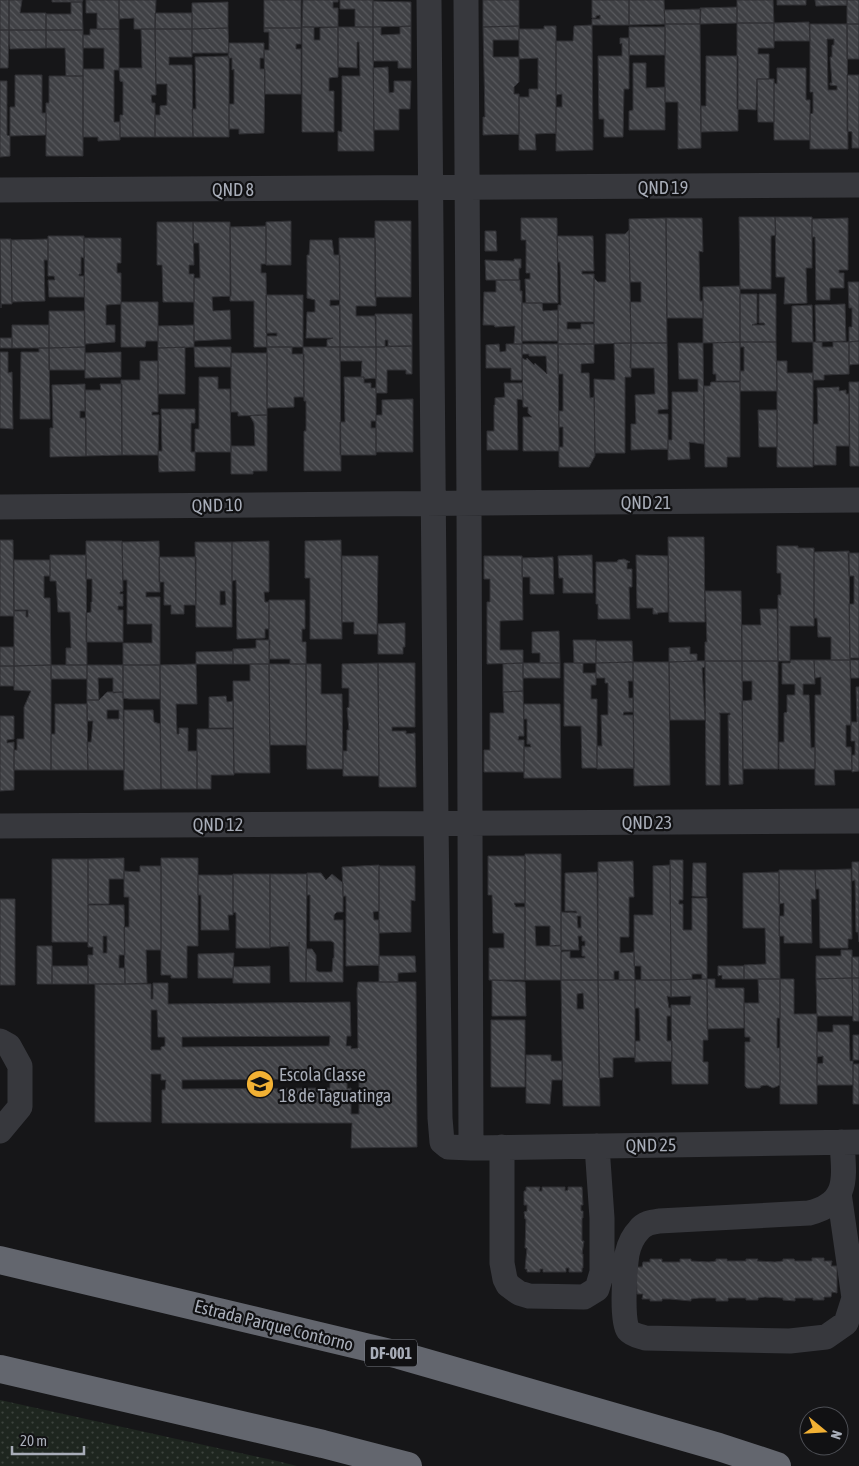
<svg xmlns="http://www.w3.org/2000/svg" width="859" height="1466" font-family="'Asap Condensed',sans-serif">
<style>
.park{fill:url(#park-dots)}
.building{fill:url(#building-back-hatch);stroke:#303034;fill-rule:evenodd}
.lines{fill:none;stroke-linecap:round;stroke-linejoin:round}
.minor{stroke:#37383d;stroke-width:25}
.highway{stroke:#63666e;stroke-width:28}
.labels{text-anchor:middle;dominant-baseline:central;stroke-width:4.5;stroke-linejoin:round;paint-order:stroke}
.shield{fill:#111113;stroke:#7b7e86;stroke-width:1}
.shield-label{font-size:16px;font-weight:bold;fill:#a8adb8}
.street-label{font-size:18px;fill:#a8adb8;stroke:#111113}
.poi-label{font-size:18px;fill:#a8adb8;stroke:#111113;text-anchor:start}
</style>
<defs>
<pattern id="park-dots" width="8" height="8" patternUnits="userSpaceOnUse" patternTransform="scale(1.25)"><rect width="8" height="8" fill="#1e261f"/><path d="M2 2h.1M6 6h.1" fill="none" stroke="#3c433d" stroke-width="1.8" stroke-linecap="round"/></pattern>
<pattern id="building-back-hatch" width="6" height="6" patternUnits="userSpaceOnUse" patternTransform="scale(1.25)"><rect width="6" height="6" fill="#404145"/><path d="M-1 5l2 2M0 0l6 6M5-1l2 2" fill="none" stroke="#595a5e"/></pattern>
</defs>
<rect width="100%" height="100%" fill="#161618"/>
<path class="park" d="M 0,1400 L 277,1461 L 297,1466 L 0,1466 Z"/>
<path class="building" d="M 0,0 L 9,0 L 9,30 L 0,30 Z
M 9,0 L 22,0 L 20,13 L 46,13 L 46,30 L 9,30 Z
M 52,0 L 83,0 L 82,2 L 52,2 Z
M 86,0 L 119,0 L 119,29 L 97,29 L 97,13 L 86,13 Z
M 119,0 L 156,0 L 155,29 L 134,29 L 134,18 L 119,19 Z
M 264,0 L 301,0 L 301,28 L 264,28 Z
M 303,0 L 338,0 L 338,2 L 333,2 L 333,8 L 338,8 L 338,27 L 302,27 Z
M 340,0 L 373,0 L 373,27 L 355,27 L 355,9 L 340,9 Z
M 483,0 L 519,0 L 519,26 L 483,27 Z
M 592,0 L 629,0 L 629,25 L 592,25 L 592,19 L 600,19 L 600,15 L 596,16 L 596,18 L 592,18 Z
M 629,0 L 664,0 L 665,24 L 629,25 Z
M 737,0 L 773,0 L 774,23 L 737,23 Z
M 777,0 L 806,0 L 806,5 L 777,5 Z
M 815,0 L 847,0 L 847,5 L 816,6 Z
M 847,0 L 859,0 L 859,24 L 847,24 Z
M 373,1 L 411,2 L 411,26 L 373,27 Z
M 71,2 L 82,2 L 83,30 L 46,30 L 46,14 L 71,14 Z
M 228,2 L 228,28 L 192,29 L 192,3 Z
M 737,7 L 737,23 L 700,24 L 700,8 Z
M 701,9 L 700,24 L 665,24 L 664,10 Z
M 155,13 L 192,13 L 192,29 L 155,29 Z
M 809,22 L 810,41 L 774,41 L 774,23 Z
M 737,23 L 774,23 L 774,48 L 758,48 L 758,54 L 769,54 L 769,79 L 757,79 L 756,110 L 737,109 Z
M 665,24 L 700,24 L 701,148 L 678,149 L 678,102 L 665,102 Z
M 810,24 L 847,24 L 848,149 L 810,149 L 810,114 L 813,113 L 813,92 L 810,92 ZM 827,39 L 834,39 L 834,45 L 832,45 L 832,57 L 830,57 L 832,83 L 830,83 L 830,85 L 837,86 L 837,90 L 828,90 Z
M 847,24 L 859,24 L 859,59 L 847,59 Z
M 592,25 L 593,150 L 556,151 L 556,107 L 562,107 L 562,94 L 556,95 L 556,41 L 573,41 L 574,26 Z
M 411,26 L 411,68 L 398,68 L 398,61 L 373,61 L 373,27 L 381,27 L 381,35 L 400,34 L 400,27 Z
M 519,26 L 519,40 L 493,40 L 493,57 L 519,57 L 519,82 L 514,87 L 514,94 L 519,94 L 519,134 L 483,135 L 483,117 L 485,117 L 483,27 Z
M 544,26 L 556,26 L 556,133 L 535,134 L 536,150 L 519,150 L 519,97 L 529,97 L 529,89 L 538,89 L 538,58 L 519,59 L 519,29 L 544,29 Z
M 302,27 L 314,27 L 314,40 L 320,40 L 320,28 L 338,27 L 338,77 L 329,78 L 329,91 L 334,91 L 334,132 L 302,132 Z
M 338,27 L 373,27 L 374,151 L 338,151 L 338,131 L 342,132 L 342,76 L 360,76 L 359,42 L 357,42 L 357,68 L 338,67 Z
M 629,27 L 665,27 L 665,55 L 629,55 Z
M 228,28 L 229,53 L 192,53 L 192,29 Z
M 264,28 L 301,28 L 301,44 L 296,44 L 296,49 L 301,49 L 301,94 L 265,94 L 264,50 L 269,50 L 269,32 L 264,32 Z
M 90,29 L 119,29 L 119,70 L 114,70 L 114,122 L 120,122 L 120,140 L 98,141 L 98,137 L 83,137 L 83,69 L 104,69 L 104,48 L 83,48 L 83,35 L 90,35 Z
M 141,29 L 155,29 L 156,95 L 151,95 L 152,103 L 155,103 L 155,137 L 120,137 L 120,115 L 123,115 L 123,82 L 120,81 L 119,68 L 142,68 Z
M 155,29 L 192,29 L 192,57 L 169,57 L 169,65 L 192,65 L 193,137 L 155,137 L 155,115 L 160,115 L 160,106 L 167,105 L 167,84 L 156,84 Z
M 0,30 L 9,30 L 8,68 L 0,68 Z
M 9,30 L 46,30 L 46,48 L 10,49 Z
M 46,30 L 83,30 L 83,76 L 66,76 L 65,48 L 46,48 Z
M 620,38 L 629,38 L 629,89 L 624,89 L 623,137 L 604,137 L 604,119 L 599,119 L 598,56 L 622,56 L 622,43 L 620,44 Z
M 229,43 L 264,43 L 264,58 L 260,58 L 260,69 L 265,69 L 264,133 L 239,134 L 239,129 L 229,129 L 229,104 L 234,104 L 234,69 L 232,70 L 232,58 L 228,58 Z
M 229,56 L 229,137 L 193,137 L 192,109 L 196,109 L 195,57 Z
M 706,56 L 738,56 L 738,131 L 701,132 L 701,106 L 706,106 Z
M 633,63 L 646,63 L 646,88 L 665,87 L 665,130 L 629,130 L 629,111 L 633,110 Z
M 388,67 L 389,93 L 394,92 L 394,81 L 411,81 L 410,109 L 399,109 L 399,130 L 374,130 L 373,68 Z
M 777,68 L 806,68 L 806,100 L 810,100 L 810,140 L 774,140 L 774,83 L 777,84 Z
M 15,75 L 42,75 L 42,113 L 46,113 L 46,135 L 10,136 L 10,107 L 15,107 Z
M 847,75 L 859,75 L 859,148 L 852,148 L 852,132 L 847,131 Z
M 49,76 L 83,76 L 83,156 L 46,156 L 46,103 L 49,103 Z
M 757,79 L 774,79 L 774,122 L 758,122 Z
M 0,81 L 7,81 L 7,135 L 10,136 L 10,156 L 0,157 Z
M 739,217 L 775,217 L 776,235 L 771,236 L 771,289 L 740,289 Z
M 775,217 L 812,217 L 812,268 L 806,268 L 807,303 L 784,304 L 785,277 L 776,277 Z
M 521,218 L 557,218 L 558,303 L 526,303 L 525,279 L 530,279 L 530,273 L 526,273 L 526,240 L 521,240 Z
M 666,218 L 667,343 L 631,343 L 630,302 L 641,302 L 641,282 L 630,282 L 629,219 Z
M 666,218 L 702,218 L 703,252 L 699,251 L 700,301 L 703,301 L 703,318 L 667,318 Z
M 848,218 L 848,270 L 839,270 L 839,273 L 844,273 L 844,288 L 830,288 L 830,300 L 816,300 L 815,237 L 812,237 L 812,219 Z
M 291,221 L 291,265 L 266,265 L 266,222 Z
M 375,221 L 411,221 L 411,297 L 375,297 Z
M 157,222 L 193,222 L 194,265 L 189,265 L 189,274 L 194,274 L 194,302 L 163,302 L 162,265 L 157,265 Z
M 193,222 L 230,222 L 231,296 L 212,297 L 213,311 L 230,310 L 231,339 L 194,341 L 194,278 L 200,278 L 199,243 L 193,243 Z
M 266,226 L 266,264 L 261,264 L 261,273 L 266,273 L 267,347 L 254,347 L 254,301 L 230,301 L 230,227 Z
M 629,230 L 631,343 L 594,344 L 594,278 L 598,282 L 606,282 L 606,234 L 625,234 Z
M 485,231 L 496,231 L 497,251 L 485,251 Z
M 48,236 L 84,236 L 84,258 L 81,257 L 81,274 L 79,274 L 79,276 L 84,276 L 84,297 L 49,297 L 48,280 L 55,280 L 54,276 L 48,276 Z
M 557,236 L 593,236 L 594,271 L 582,271 L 582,274 L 594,274 L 594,322 L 567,322 L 567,329 L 581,329 L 581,324 L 594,324 L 594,344 L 558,344 L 558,305 L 561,305 L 560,262 L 558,262 Z
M 84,238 L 121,238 L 121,263 L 117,263 L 117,273 L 121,273 L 121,304 L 106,305 L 106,325 L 115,325 L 115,342 L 85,344 Z
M 339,238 L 375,238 L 376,306 L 356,306 L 356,316 L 376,316 L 376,347 L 340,347 Z
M 0,239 L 11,239 L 12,304 L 1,304 L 1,308 Z
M 48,239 L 48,260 L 44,260 L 45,301 L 12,302 L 11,240 Z
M 310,240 L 332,240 L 334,255 L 340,255 L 340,300 L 330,300 L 330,306 L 340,305 L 340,347 L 327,347 L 327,340 L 333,338 L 306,338 L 307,312 L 315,312 L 315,300 L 307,298 L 307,255 L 309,255 Z
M 514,259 L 521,259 L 521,268 L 519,268 L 519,280 L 486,280 L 485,260 L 514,261 Z
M 496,280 L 520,280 L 520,291 L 522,291 L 522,344 L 514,344 L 515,326 L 495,327 L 494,325 L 483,325 L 484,292 L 496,292 Z
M 848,282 L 859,282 L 859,341 L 849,342 L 849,327 L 852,327 L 852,308 L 849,308 Z
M 740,286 L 740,342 L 703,343 L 703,287 Z
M 740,294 L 757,294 L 757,323 L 752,325 L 765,325 L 764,323 L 759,323 L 759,294 L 776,294 L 776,342 L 740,342 Z
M 266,295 L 303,295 L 303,347 L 267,347 L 266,336 L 277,336 L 277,333 L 266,333 Z
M 121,302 L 158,302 L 158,341 L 146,341 L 145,347 L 121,347 Z
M 522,303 L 542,303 L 543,311 L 558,310 L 558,341 L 522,341 Z
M 845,304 L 846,341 L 816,342 L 815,305 Z
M 812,305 L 813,342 L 792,342 L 792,306 Z
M 49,311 L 84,311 L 85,347 L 49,348 Z
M 375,314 L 412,314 L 412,346 L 388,346 L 388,340 L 385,340 L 385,347 L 376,347 Z
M 12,325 L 49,325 L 49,348 L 12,348 Z
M 194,325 L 194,347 L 158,348 L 158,326 Z
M 0,338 L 12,338 L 12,348 L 0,348 Z
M 859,341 L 859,364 L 849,365 L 849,342 Z
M 740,342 L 776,342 L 777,391 L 740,391 L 740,371 L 744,371 L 744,347 L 740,347 Z
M 740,342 L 740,381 L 716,381 L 716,374 L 713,374 L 713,343 Z
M 813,342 L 822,342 L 822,347 L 833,347 L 833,342 L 849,342 L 849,374 L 824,375 L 824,380 L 813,380 Z
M 614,343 L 631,343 L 631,377 L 625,377 L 625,453 L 595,453 L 594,379 L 615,380 Z
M 631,343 L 667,343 L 668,409 L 658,410 L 658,414 L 668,414 L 668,449 L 631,450 L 631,424 L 636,424 L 635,395 L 655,394 L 654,368 L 630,368 Z
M 678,343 L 703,343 L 704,444 L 689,442 L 690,459 L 668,460 L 668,440 L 672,440 L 672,392 L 698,392 L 698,379 L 679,379 Z
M 499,344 L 500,352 L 506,351 L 506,344 L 522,344 L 522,380 L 511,380 L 511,368 L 486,368 L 486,345 Z
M 522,344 L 558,344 L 559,451 L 523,451 L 523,417 L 532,417 L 528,413 L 528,407 L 523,407 L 522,358 L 526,360 L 527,358 L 534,365 L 535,363 L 547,374 L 546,356 L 529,356 L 529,354 L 522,354 Z
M 558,344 L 594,344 L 594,363 L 581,364 L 581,373 L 589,373 L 590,398 L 594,397 L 595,456 L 589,467 L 559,467 L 559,447 L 563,447 L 563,427 L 559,427 L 559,411 L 563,411 L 563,374 L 558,374 Z
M 412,346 L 412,374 L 406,374 L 406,370 L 387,370 L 387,393 L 376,393 L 376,347 Z
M 85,347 L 85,370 L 49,370 L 49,348 Z
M 185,347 L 185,394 L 158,394 L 158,348 Z
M 194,347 L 231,347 L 231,367 L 195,367 Z
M 267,347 L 292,347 L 292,354 L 304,354 L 304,397 L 294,397 L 294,407 L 267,408 Z
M 303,347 L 340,347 L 341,471 L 304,471 L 304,431 L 306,431 L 306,401 L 304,401 Z
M 340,347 L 376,347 L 376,378 L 364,379 L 364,377 L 361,377 L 362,361 L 340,361 Z
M 39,348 L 49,348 L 50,419 L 20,419 L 21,352 L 39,352 Z
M 0,352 L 8,352 L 8,373 L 12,372 L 13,429 L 0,428 Z
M 121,352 L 121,377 L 85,378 L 85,353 Z
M 231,353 L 267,353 L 267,415 L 238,416 L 238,412 L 231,412 Z
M 140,361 L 158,361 L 158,412 L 152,412 L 152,415 L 159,415 L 158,455 L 122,455 L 121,380 L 140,380 Z
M 777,361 L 787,361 L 787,373 L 813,373 L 813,467 L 777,467 Z
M 199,377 L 218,377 L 218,389 L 230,389 L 231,452 L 195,452 L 195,429 L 199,429 Z
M 344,377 L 364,377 L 364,383 L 371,383 L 371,388 L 376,388 L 376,421 L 371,421 L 371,428 L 376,428 L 376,455 L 340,455 L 340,422 L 345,422 Z
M 711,382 L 740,382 L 740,457 L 727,457 L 727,467 L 705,467 L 704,386 L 710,386 Z
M 849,382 L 859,382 L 859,466 L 850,466 Z
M 504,383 L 522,383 L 523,400 L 517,399 L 518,450 L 487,450 L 487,431 L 494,431 L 494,405 L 495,405 L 495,398 L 505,397 Z
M 85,384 L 85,411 L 80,411 L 80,418 L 86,418 L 86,456 L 50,457 L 50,428 L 53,428 L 52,385 Z
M 100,384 L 122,384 L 122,455 L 86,456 L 85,390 L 101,390 Z
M 839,387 L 839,391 L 846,390 L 846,394 L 849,394 L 849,446 L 836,446 L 836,465 L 814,465 L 813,424 L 818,424 L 817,388 Z
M 413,399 L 413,452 L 376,452 L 376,415 L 382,415 L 382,400 Z
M 161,409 L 195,409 L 195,423 L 191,423 L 191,452 L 195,452 L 195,471 L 159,472 L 158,451 L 162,451 Z
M 758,410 L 777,410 L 777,447 L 759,447 Z
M 255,415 L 267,415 L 267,471 L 253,471 L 253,474 L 231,474 L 231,446 L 255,446 L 254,423 L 250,416 Z
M 668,537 L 704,537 L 705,622 L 669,622 Z
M 0,540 L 13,540 L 14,616 L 0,616 Z
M 341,540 L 342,639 L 310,639 L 310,578 L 305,578 L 305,541 Z
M 86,541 L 122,541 L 123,591 L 120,592 L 120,594 L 123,594 L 123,606 L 118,606 L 118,610 L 123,610 L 123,642 L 86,642 L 86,613 L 91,612 L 91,602 L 92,602 L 92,579 L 86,579 Z
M 159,541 L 160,592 L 146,592 L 146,597 L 160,597 L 160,665 L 123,665 L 123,643 L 152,643 L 152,624 L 127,624 L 127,580 L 123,580 L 122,542 Z
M 269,541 L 269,592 L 264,592 L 265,602 L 269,602 L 269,629 L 265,629 L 265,638 L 237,639 L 236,580 L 232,581 L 232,542 Z
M 195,542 L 232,542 L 232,627 L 196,627 ZM 220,591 L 225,591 L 226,605 L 220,605 Z
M 777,546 L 798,546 L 798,548 L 814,548 L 814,626 L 790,626 L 790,661 L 778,661 L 778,595 L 781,595 L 781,573 L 777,573 Z
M 849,551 L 850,660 L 831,660 L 831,637 L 818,637 L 817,618 L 814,618 L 814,552 Z
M 848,553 L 859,553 L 859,658 L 850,658 L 849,604 L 854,604 L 854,576 L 849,576 Z
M 50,555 L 86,555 L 87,665 L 66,665 L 66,648 L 71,648 L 70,612 L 58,612 L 56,581 L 50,581 Z
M 592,555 L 593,593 L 563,593 L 563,578 L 559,578 L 558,556 Z
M 636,555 L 668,556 L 668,612 L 657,613 L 658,614 L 653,614 L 653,608 L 637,608 Z
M 342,556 L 378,556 L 377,634 L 354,634 L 354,622 L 342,622 Z
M 484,556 L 522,556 L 523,620 L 500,621 L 500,650 L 523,650 L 523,663 L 487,664 L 487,602 L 490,602 L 490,579 L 484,579 Z
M 159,557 L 196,557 L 196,605 L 184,605 L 184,614 L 171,614 L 171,605 L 164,605 L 164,582 L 159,582 Z
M 553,557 L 554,594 L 530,594 L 530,577 L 522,577 L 522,558 Z
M 624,559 L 630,562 L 627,563 L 627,569 L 632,569 L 632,587 L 629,587 L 630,619 L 598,619 L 598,604 L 596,604 L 596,562 L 617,562 L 618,560 Z
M 14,560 L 50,560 L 50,576 L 44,576 L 44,598 L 50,598 L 51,665 L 14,666 L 14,611 L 26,611 L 26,617 L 28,617 L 28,610 L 14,610 Z
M 705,591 L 741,591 L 742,661 L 705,661 L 705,642 L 707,642 Z
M 269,600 L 305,600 L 305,629 L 302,629 L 302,642 L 306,642 L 306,664 L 290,664 L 290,659 L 269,659 Z
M 760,609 L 777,609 L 778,661 L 742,661 L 742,625 L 761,625 Z
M 405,623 L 405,647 L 403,647 L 403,654 L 378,654 L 378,624 Z
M 559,631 L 560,663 L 540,663 L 540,653 L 532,653 L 532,632 Z
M 256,640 L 270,640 L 269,664 L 233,664 L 233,649 L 256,648 Z
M 573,640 L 596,640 L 596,663 L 574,663 Z
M 596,641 L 632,641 L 633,662 L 596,663 Z
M 0,647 L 14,647 L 14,666 L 0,666 Z
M 690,647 L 690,654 L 697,654 L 697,661 L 669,662 L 669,648 Z
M 233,651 L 233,664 L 196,664 L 196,652 Z
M 791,660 L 814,660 L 815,684 L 803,684 L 803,695 L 809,695 L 811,748 L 815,747 L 815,769 L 779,769 L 779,742 L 784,742 L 784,713 L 787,712 L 787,695 L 795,695 L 795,684 L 782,684 L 782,663 L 790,663 Z
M 814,660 L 850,660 L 851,725 L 846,725 L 846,747 L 851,747 L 852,770 L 834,770 L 835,785 L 815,785 L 815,695 L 821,695 L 821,677 L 815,678 Z
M 850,660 L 859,660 L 859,678 L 851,678 Z
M 697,661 L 705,661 L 705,667 L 702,668 L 705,720 L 670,720 L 669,662 Z
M 705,661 L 742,661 L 743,784 L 729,785 L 728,715 L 730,715 L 730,713 L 719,713 L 720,715 L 720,785 L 706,785 Z
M 742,661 L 778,661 L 778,769 L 743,769 L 742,701 L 752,700 L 752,681 L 742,681 Z
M 633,662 L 669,662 L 670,785 L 634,786 Z
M 633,662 L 633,681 L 628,681 L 629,698 L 633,698 L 633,712 L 624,712 L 623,715 L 633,715 L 634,768 L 597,769 L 597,746 L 602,746 L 601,715 L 608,715 L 608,683 L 605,683 L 605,678 L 596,678 L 596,663 Z
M 378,663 L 379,776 L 343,776 L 343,751 L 347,751 L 347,730 L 349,730 L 347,708 L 349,707 L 349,688 L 342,688 L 342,664 Z
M 378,663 L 415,663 L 415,727 L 392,727 L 392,731 L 406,731 L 406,734 L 415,733 L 416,787 L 379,787 Z
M 523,663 L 523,691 L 503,692 L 503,664 Z
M 523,663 L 560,663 L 560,678 L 523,678 Z
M 564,663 L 583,663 L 583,673 L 596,673 L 596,685 L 591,685 L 591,699 L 597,699 L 597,768 L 582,768 L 581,726 L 564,726 Z
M 196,664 L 197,704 L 176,704 L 177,734 L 179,734 L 179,728 L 188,728 L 188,751 L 197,751 L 197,789 L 161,789 L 160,665 Z
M 250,664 L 269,664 L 270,773 L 234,773 L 233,681 L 250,681 Z
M 269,664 L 306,664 L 306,745 L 270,745 Z
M 306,664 L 321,664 L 321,694 L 342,694 L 343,769 L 307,769 Z
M 51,665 L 87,665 L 87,679 L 51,679 Z
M 51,665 L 51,770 L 14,770 L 14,750 L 17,750 L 17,739 L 24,739 L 24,707 L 31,691 L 14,690 L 14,666 Z
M 87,665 L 123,665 L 123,692 L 113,693 L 113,678 L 98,678 L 99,700 L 87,700 Z
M 123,665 L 160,665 L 160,699 L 129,699 L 123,698 Z
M 0,666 L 14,666 L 14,686 L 0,686 Z
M 856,687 L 859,687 L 859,771 L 852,772 L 852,755 L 855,755 L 855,741 L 851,741 L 851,722 L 857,722 Z
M 523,691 L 524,736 L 519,736 L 518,740 L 524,740 L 524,772 L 484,772 L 484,750 L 490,750 L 490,713 L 504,713 L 503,692 Z
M 107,692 L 123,692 L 124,770 L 88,770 L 87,742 L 91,742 L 93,721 L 87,721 L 87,700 L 99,700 ZM 107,710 L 119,710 L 119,719 L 107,719 Z
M 226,696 L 227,702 L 233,701 L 233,728 L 209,728 L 209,697 Z
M 55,704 L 87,704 L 88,770 L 51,770 L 51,734 L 55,734 Z
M 524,704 L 560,704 L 561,778 L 524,778 L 524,747 L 531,747 L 530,744 L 527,744 L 527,719 L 524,719 Z
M 124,710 L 153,710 L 154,722 L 160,724 L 161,789 L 124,790 Z
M 0,716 L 14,716 L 14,739 L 7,740 L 7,743 L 14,742 L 14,790 L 0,791 Z
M 197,729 L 233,729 L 234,775 L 211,775 L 211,789 L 197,789 Z
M 525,854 L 561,854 L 561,945 L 550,946 L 550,926 L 535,926 L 536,946 L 561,946 L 561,980 L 525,980 Z
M 488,856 L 525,856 L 525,903 L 514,903 L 516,907 L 525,907 L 525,980 L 489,980 L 489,948 L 504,948 L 504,933 L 493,933 L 492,895 L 488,895 Z
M 124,858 L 124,879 L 109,879 L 109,904 L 88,904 L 88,859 Z
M 161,858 L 198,858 L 198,946 L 187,946 L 187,978 L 171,978 L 171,975 L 161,975 Z
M 52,859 L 88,859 L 88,942 L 52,942 Z
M 670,860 L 683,860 L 683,900 L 679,900 L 679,904 L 683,904 L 683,930 L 692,930 L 692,898 L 707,898 L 707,979 L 702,979 L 702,974 L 692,974 L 692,979 L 671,980 Z
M 633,861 L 634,897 L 629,897 L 629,937 L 620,937 L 620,953 L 634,952 L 635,980 L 619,980 L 619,971 L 614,971 L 614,980 L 598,980 L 598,862 Z
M 852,862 L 859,862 L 859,942 L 858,932 L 856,932 L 855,880 L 852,881 Z
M 693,863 L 706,863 L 706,897 L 692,896 Z
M 379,865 L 379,911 L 373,912 L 374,920 L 379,920 L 379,965 L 346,966 L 346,896 L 343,896 L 342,867 Z
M 670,865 L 671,980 L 641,980 L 641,966 L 634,966 L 634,915 L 653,915 L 653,866 Z
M 140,866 L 161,866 L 161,950 L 146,950 L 147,983 L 125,984 L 124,927 L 129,927 L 129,897 L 124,897 L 124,871 L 140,872 Z
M 379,866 L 415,866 L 415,901 L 411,900 L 411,932 L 379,933 Z
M 851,869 L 852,939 L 848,939 L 848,948 L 820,948 L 819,889 L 816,889 L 815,870 Z
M 779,870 L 815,870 L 816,899 L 811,899 L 812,943 L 784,943 L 784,936 L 779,936 L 779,916 L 784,916 L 784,903 L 779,904 Z
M 597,872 L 598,980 L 561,980 L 561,952 L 570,951 L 570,958 L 585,958 L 585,956 L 582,956 L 582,946 L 585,946 L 585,941 L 582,941 L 582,936 L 578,936 L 579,950 L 561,950 L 561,912 L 577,913 L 576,911 L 565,911 L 565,873 ZM 577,916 L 581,916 L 581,928 L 578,928 Z
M 779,872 L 780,979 L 744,979 L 744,965 L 766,964 L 765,928 L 743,928 L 743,873 Z
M 307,873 L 321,873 L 326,880 L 332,874 L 343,883 L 343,912 L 337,912 L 334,915 L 334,920 L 343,920 L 343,982 L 306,982 L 306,949 L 312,949 L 316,955 L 316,970 L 319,972 L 332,972 L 333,958 L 334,958 L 334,943 L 331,941 L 310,941 L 310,895 L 307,895 Z
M 233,874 L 270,874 L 270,948 L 236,948 L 236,913 L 233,912 Z
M 270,874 L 307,874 L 306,982 L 290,982 L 289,942 L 289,946 L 270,947 Z
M 198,875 L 233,875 L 233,915 L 228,915 L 229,930 L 201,930 L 201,895 L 198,895 Z
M 0,899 L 15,899 L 15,985 L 0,985 Z
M 88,905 L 124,905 L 125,955 L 119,955 L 119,968 L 125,968 L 125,984 L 88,984 L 88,955 L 93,955 L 93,947 L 88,947 ZM 103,936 L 107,936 L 107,953 L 103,953 Z
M 37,946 L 52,946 L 52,984 L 37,984 Z
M 841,950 L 852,950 L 852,978 L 816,979 L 816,956 L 841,956 Z
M 234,953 L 233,978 L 198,978 L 198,954 Z
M 379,956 L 415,956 L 416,972 L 398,973 L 398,982 L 379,982 Z
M 852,957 L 859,957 L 859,978 L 852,978 Z
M 52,966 L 88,966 L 88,984 L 52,984 Z
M 270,966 L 270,983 L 233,983 L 233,967 Z
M 718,966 L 744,966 L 744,979 L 722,979 L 722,975 L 718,976 Z
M 852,978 L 859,978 L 859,1021 L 853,1021 Z
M 852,978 L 853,1016 L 817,1016 L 816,979 Z
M 707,979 L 708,1040 L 703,1040 L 703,1062 L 708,1062 L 708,1084 L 672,1084 L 671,1005 L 690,1005 L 691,996 L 671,997 L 671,980 Z
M 707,979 L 715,979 L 715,988 L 744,988 L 744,1028 L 707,1029 Z
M 758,979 L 780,979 L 780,1018 L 777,1018 L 777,1048 L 780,1048 L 780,1085 L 773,1088 L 767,1085 L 761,1086 L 760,1088 L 747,1088 L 745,1086 L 745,1042 L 750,1042 L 750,1037 L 745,1037 L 744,1003 L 759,1003 Z
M 780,979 L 794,979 L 794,1014 L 817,1014 L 817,1104 L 780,1104 Z
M 492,980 L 525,982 L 526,1016 L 492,1016 Z
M 561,980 L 598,980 L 600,1106 L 563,1106 ZM 583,993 L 584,1009 L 577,1009 L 577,994 Z
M 598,980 L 635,980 L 635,1057 L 613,1058 L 613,1077 L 599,1078 Z
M 635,980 L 671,980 L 671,997 L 667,996 L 669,1008 L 671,1008 L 671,1016 L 667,1016 L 667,1041 L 672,1041 L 672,1061 L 635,1062 L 635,1041 L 640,1041 L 639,1008 L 635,1008 Z
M 358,982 L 416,982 L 417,1147 L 351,1148 L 352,1123 L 162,1123 L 162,1090 L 165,1090 L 166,1080 L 161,1080 L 161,1074 L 151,1074 L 151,1122 L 95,1122 L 95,984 L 151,984 L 151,999 L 153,999 L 153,983 L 168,983 L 168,1004 L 350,1002 L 351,1036 L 347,1036 L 346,1046 L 351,1046 L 351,1049 L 358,1048 L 357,989 ZM 151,1010 L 157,1010 L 158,1037 L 165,1037 L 165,1046 L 161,1047 L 161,1050 L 151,1050 ZM 330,1036 L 329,1046 L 182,1047 L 182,1037 ZM 330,1079 L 330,1088 L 182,1089 L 182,1080 ZM 347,1079 L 359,1079 L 359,1114 L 351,1114 L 351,1088 L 347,1089 Z
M 491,1020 L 525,1020 L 525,1087 L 491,1087 Z
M 833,1025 L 849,1025 L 850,1061 L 853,1061 L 853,1085 L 817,1085 L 817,1064 L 823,1063 L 823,1056 L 817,1057 L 817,1032 L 833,1032 Z
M 853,1035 L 859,1035 L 859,1060 L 853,1060 Z
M 526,1055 L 551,1055 L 551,1061 L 562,1061 L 562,1080 L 552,1080 L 550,1104 L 526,1103 Z
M 853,1064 L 859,1064 L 859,1104 L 853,1104 Z
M 526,1187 L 540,1187 L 539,1191 L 542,1191 L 542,1187 L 565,1187 L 565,1191 L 568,1190 L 568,1187 L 582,1187 L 583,1205 L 581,1205 L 581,1211 L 583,1211 L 583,1218 L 582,1218 L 582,1241 L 584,1241 L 582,1254 L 583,1254 L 583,1268 L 582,1268 L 582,1272 L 569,1272 L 569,1268 L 566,1268 L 566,1272 L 543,1272 L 543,1269 L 540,1269 L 540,1272 L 527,1272 L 527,1269 L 525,1269 L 527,1248 L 525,1248 L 526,1219 L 525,1219 L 524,1212 L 527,1211 L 527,1205 L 524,1205 L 524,1191 L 526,1191 Z
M 812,1258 L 824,1258 L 824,1261 L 832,1261 L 831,1266 L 837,1266 L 837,1293 L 832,1292 L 831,1297 L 824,1297 L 824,1300 L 813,1300 L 813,1298 L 795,1298 L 795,1301 L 783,1300 L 783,1298 L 765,1297 L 758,1298 L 758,1300 L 746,1300 L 746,1298 L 728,1298 L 728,1301 L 716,1301 L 716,1298 L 699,1298 L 691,1299 L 691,1301 L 670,1299 L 662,1299 L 662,1301 L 650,1301 L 650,1299 L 642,1299 L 643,1294 L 637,1294 L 636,1267 L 642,1267 L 643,1262 L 650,1262 L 650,1259 L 662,1259 L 662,1262 L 680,1262 L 680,1259 L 691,1259 L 691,1261 L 709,1262 L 716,1261 L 716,1259 L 727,1259 L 727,1261 L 746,1261 L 746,1259 L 758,1259 L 757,1261 L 775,1262 L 783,1261 L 783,1259 L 794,1259 L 795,1261 L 812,1261 Z"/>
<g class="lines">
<path class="minor" d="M 429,0 L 436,822 L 440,1118 L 442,1142 L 448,1147 L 471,1148 L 859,1142
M 466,0 L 469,503 L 471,1148
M 0,190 L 859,185
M 0,507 L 859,500
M 0,826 L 859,821
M 0,1041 L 9,1046 L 20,1066 L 20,1107 L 0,1131
M 502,1147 L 502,1263 L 505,1279 L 508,1285 L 519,1293 L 529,1296 L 584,1297 L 597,1289 L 602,1272 L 602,1218 L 597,1146
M 839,1193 L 854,1298 L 846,1323 L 826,1337 L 790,1341 L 645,1338 C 639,1336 632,1335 628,1330 C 621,1321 625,1267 627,1254 C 629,1245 633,1236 639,1230 C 644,1223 652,1222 659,1221 L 809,1213 C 850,1203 844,1177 842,1142"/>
<path class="highway" d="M 0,1260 L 399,1355 L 719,1447 L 777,1466
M 0,1369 L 323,1444 L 408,1466"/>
</g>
<defs>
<symbol id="school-disc" viewBox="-11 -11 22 22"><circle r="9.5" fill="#f2b134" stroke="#111113"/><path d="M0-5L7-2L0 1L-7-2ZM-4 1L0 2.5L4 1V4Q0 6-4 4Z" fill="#111"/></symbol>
</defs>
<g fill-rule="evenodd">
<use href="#school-disc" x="244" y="1068" width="32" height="32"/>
</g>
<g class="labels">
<rect class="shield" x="365" y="1339.5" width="52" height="27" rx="4"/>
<g class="shield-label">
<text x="391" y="1353">DF-001</text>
</g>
<g class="street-label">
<text x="663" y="187">QND 19</text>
<text x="233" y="189">QND 8</text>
<text x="646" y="502">QND 21</text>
<text transform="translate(217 505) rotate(-1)">QND 10</text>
<text x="647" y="822">QND 23</text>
<text x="218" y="824">QND 12</text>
<text transform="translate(651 1145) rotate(-1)">QND 25</text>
<text transform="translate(274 1325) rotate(14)">Estrada Parque Contorno</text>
</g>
<g class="poi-label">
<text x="279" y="1074">Escola Classe<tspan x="279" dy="21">18 de Taguatinga</tspan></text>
</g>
</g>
<g transform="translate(824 1431) rotate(108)"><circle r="24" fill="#111113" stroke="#4d4f55"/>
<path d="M0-4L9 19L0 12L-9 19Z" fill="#f2b134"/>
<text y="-8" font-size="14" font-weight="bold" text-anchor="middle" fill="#a8adb8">N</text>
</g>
<path d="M12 1446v8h72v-8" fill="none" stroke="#a8adb8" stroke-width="2.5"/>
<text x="20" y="1446" font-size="15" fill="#a8adb8" stroke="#111113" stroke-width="4" paint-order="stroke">20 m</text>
</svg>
